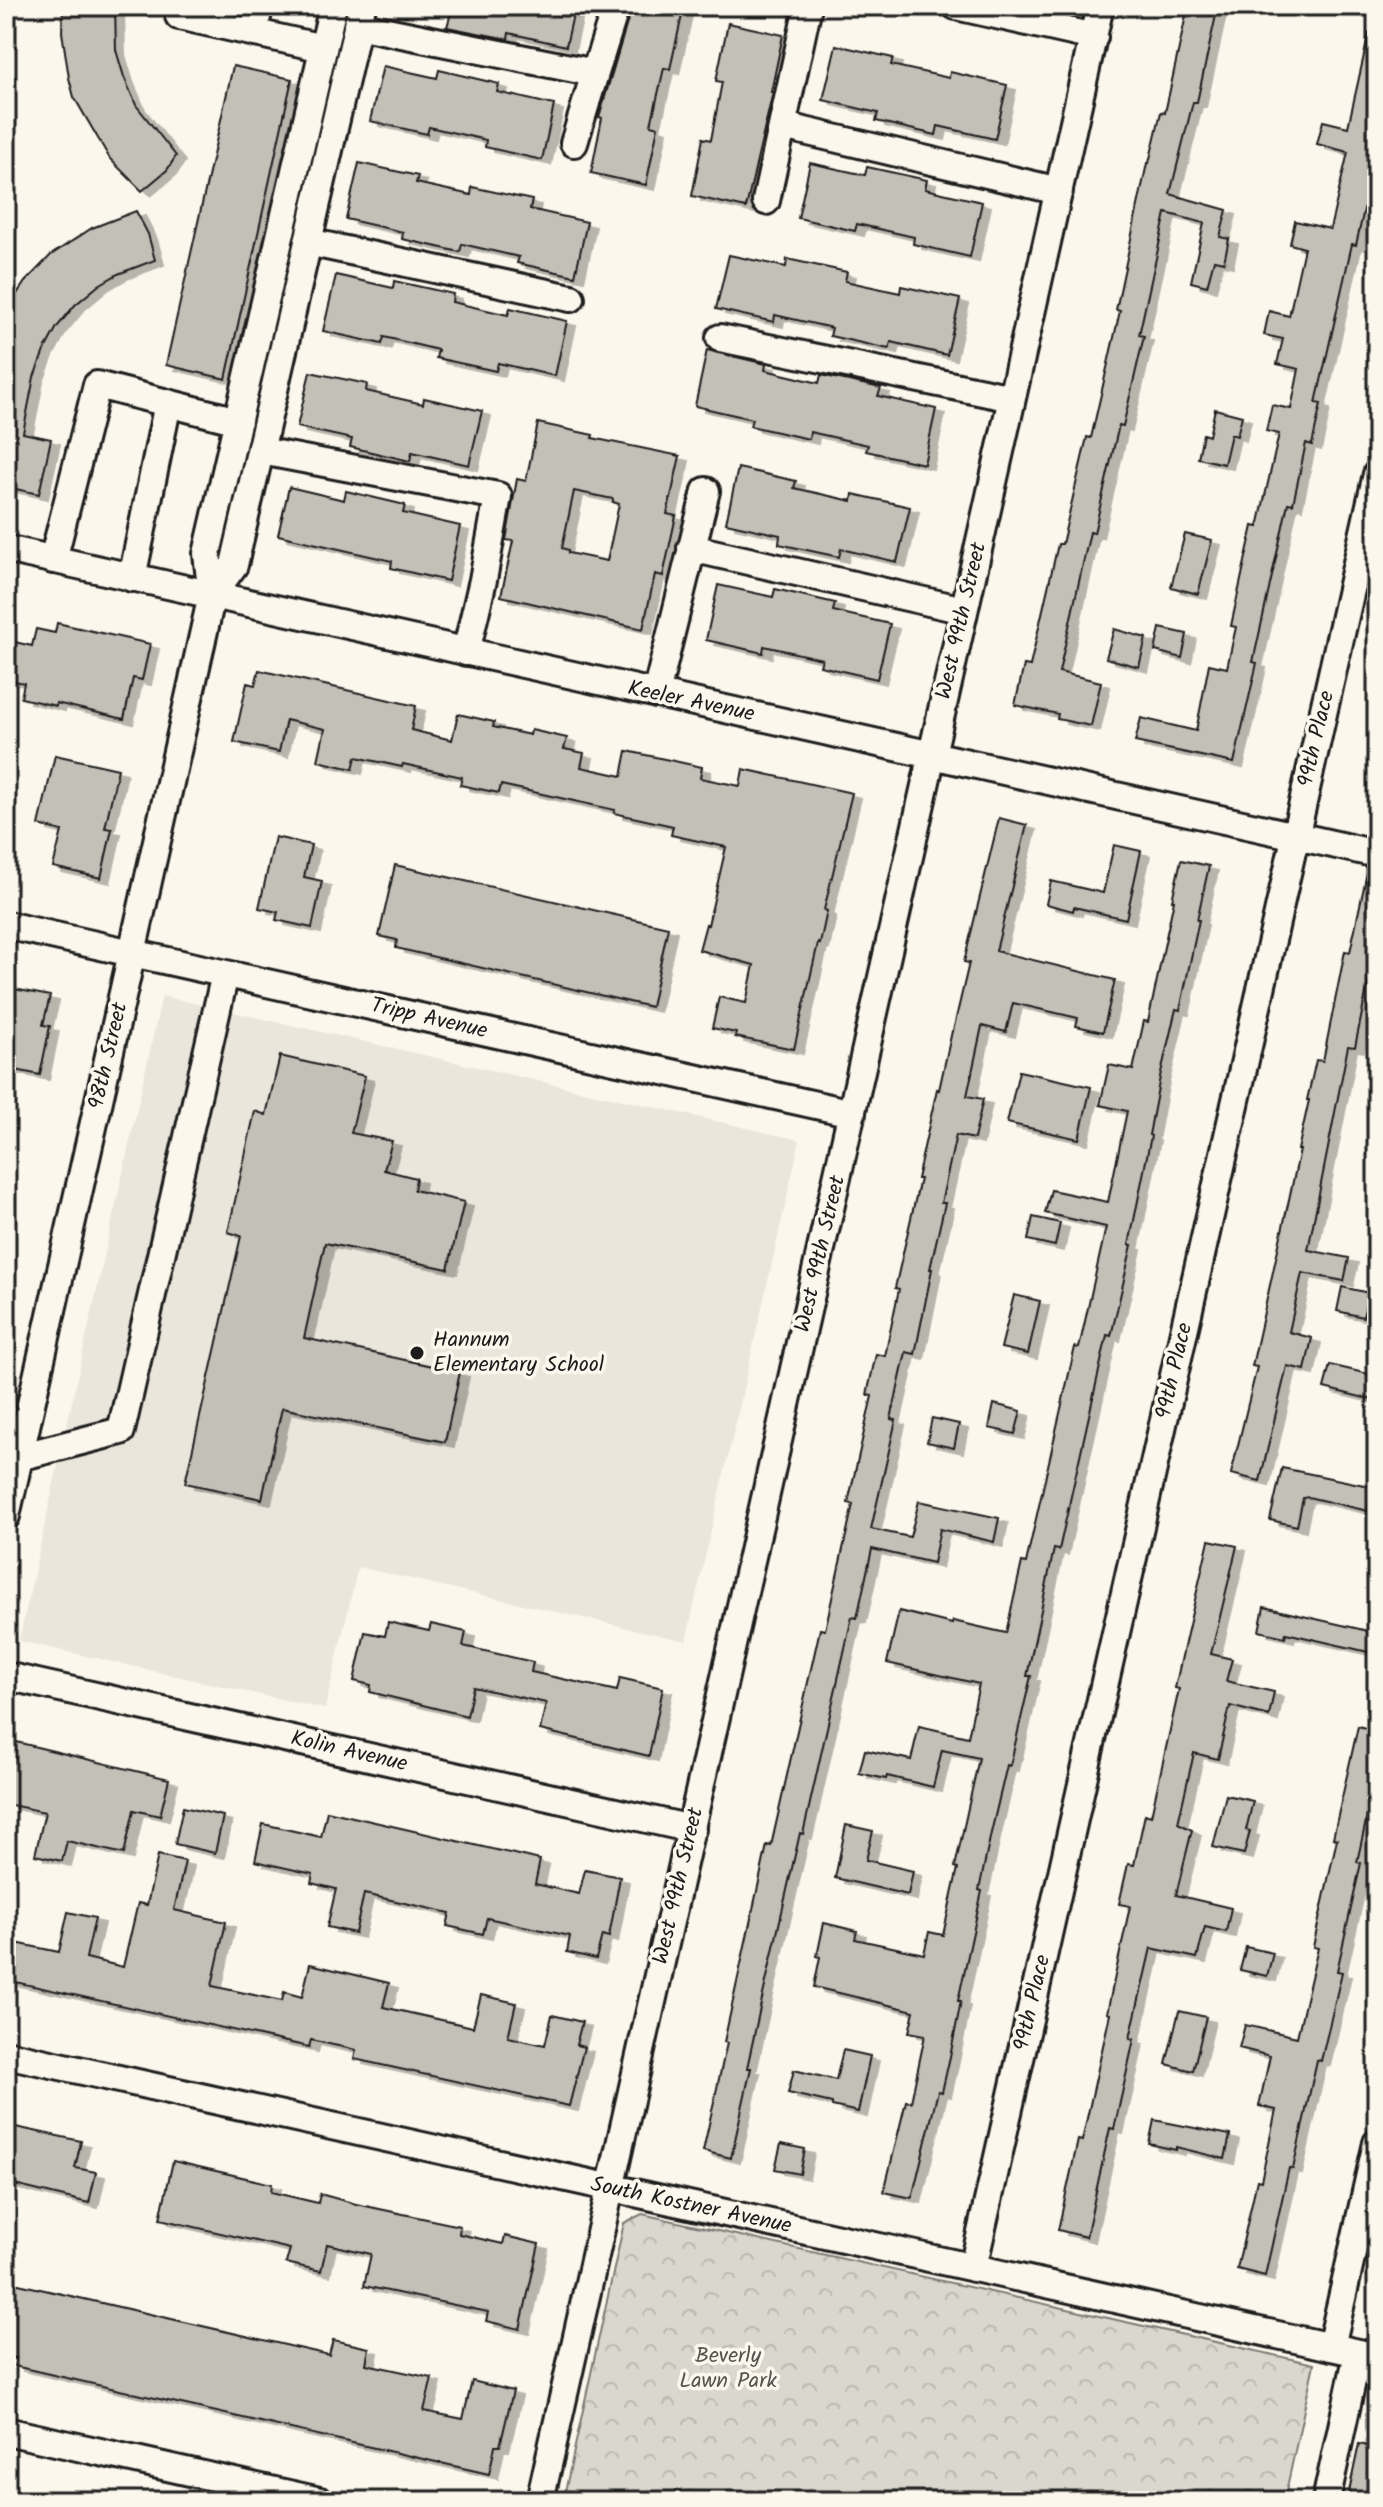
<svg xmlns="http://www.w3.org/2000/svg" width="1383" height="2507" font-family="Kalam,sans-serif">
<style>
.built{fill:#eae6dc}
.park{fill:url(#park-crowns);stroke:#7b7a75;stroke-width:2}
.building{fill:#c3c0b8;stroke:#1c1c1c;stroke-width:2;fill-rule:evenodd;filter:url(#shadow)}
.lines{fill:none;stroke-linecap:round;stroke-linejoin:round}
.minor-casing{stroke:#1c1c1c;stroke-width:32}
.minor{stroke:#fbf7ec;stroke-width:26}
.poi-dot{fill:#1c1c1c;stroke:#fbf7ec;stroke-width:3}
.labels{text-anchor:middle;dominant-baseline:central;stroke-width:7;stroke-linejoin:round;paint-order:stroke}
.street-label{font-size:22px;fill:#1c1c1c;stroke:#fbf7ec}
.poi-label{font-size:22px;fill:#1c1c1c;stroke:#fbf7ec;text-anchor:start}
.park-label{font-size:22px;fill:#555451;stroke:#fbf7ec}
</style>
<defs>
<pattern id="park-crowns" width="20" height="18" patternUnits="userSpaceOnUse" patternTransform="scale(2)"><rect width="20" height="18" fill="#dad7ce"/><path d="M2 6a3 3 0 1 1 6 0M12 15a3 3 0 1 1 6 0" fill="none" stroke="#bab8b0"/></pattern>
<filter id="shadow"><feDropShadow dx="9" dy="5" stdDeviation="0" flood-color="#0004"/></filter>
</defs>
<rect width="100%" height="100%" fill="#fbf7ec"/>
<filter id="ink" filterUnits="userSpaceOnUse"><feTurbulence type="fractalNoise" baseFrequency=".0125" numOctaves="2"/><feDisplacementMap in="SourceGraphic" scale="16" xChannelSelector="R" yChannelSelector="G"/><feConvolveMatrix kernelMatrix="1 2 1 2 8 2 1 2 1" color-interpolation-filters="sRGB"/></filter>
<g filter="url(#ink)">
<path class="built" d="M 162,996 L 800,1140 L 686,1641 L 358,1567 L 325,1709 L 19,1641 Z"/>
<path class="park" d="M 642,2214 L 1314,2364 L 1284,2501 L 563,2501 L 624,2223 Z"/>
<path class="building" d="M 63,6 L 115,6 L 116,50 L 124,77 L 136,105 L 176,156 L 167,170 L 142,191 L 110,159 L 74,97 L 69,78 L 62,32 Z
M 453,6 L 575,6 L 566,46 L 509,33 L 508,39 L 447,27 Z
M 632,6 L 657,6 L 683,11 L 670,69 L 664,68 L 651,125 L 658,127 L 646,185 L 591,173 L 602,118 L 599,117 Z
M 1188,6 L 1218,6 L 1197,102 L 1193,102 L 1170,194 L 1227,210 L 1220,237 L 1229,239 L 1224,262 L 1214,260 L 1207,286 L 1191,282 L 1204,223 L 1166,213 L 1139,335 L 1144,336 L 1123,426 L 1119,425 L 1094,533 L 1090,532 L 1059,672 L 1101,682 L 1091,726 L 1057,719 L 1058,714 L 1015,705 L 1024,665 L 1030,666 L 1058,544 L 1062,544 L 1087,437 L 1091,438 L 1120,311 L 1116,310 L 1147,163 L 1149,163 L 1161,112 L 1165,113 Z
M 728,23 L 783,35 L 771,92 L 773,92 L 746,208 L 692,196 L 703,138 L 711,140 L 722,82 L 716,81 Z
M 1369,33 L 1377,33 L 1377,152 L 1356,245 L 1352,244 L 1316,403 L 1321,404 L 1312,445 L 1306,443 L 1293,504 L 1288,503 L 1253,662 L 1257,663 L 1234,763 L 1135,742 L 1141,718 L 1196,731 L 1209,664 L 1227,668 L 1236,627 L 1231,626 L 1244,566 L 1253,526 L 1258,527 L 1279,434 L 1266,431 L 1272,405 L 1291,409 L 1299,369 L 1277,364 L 1283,339 L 1264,335 L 1269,311 L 1289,316 L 1304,248 L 1290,244 L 1295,221 L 1330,229 L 1348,152 L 1317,144 L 1323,121 L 1348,127 Z
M 836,45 L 893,58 L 891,65 L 949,78 L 950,72 L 1007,85 L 995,139 L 938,126 L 936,135 L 876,121 L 878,113 L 823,100 Z
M 233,66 L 292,79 L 226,379 L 166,365 Z
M 383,66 L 437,78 L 439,70 L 499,84 L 497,92 L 554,105 L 542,160 L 485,147 L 486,140 L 429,127 L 427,134 L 370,121 Z
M 359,163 L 418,176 L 416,183 L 471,195 L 472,187 L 532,200 L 530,209 L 587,222 L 575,276 L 517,263 L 519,257 L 462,244 L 460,252 L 402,239 L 403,232 L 346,219 Z
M 810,163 L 865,175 L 867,167 L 927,180 L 925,189 L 982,202 L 970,257 L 913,244 L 914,237 L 857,224 L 855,231 L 798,218 Z
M 136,211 L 148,234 L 155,260 L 118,274 L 99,285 L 75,305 L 57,327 L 44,351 L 34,377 L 23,433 L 51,439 L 39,494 L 6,487 L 6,310 L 25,282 L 51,255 L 92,228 Z
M 729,255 L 786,267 L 787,259 L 847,272 L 845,281 L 900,293 L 901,286 L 960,299 L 947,355 L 891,342 L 889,349 L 830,336 L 832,328 L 775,315 L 774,322 L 716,309 Z
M 336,275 L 393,288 L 394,281 L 453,294 L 452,302 L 508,315 L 510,308 L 567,321 L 555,376 L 498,363 L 496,371 L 436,358 L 438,350 L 384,337 L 382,344 L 323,331 Z
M 707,350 L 766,364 L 765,370 L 819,383 L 821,375 L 881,388 L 878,396 L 936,409 L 924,464 L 866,451 L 868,445 L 810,432 L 809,439 L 750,426 L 752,419 L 695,406 Z
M 310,372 L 367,384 L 366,391 L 423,404 L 424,398 L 482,411 L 469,465 L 412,452 L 410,461 L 350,447 L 352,439 L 297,427 Z
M 1215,409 L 1242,416 L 1237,436 L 1231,434 L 1224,464 L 1198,458 L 1203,434 L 1209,436 Z
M 538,423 L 593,435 L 592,438 L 680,456 L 667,514 L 676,516 L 663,576 L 655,574 L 643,629 L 501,596 L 513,541 L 506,540 L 517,479 L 526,481 ZM 574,491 L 613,499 L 613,502 L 619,504 L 607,561 L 568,553 L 568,550 L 562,548 Z
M 738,468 L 796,481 L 794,488 L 852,501 L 853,494 L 910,507 L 897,562 L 841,549 L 839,557 L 779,544 L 780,535 L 726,523 Z
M 289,487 L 344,500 L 346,491 L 405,505 L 403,513 L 460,526 L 448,581 L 391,568 L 392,561 L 278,535 Z
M 1185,534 L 1212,540 L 1198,594 L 1171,587 Z
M 718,585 L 773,597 L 775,589 L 835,603 L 833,611 L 890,624 L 877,679 L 820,666 L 822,659 L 764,646 L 763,653 L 706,640 Z
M 57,623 L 150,644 L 142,680 L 133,678 L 124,719 L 56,703 L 56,706 L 21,698 L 24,683 L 6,679 L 6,640 L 32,646 L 36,629 L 55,633 Z
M 1160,628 L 1187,634 L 1182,658 L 1155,651 Z
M 1114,629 L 1146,638 L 1139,667 L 1106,658 Z
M 259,670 L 416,706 L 411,730 L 452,740 L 458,714 L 494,722 L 493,727 L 530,735 L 531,730 L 567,738 L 564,749 L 584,753 L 581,767 L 622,776 L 627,751 L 702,767 L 700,778 L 740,786 L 743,769 L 852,793 L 824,910 L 827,911 L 820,944 L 818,943 L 794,1049 L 735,1037 L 736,1033 L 712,1028 L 719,997 L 746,1003 L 754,965 L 699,950 L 706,924 L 708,925 L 726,847 L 671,835 L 673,826 L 614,813 L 615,810 L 501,785 L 499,793 L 460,785 L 462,777 L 403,764 L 402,767 L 356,757 L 353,769 L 318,761 L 325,729 L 286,720 L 279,752 L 234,742 L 247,683 L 255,685 Z
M 55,755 L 118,769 L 105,828 L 112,829 L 101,878 L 53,867 L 62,831 L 39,825 Z
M 999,818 L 1027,825 L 996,951 L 1115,980 L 1103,1032 L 1076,1026 L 1078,1018 L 1013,1003 L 1006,1032 L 982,1026 L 967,1096 L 983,1099 L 974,1139 L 956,1135 L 941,1203 L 945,1203 L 930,1269 L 932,1269 L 915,1354 L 906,1352 L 891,1419 L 896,1420 L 871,1529 L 910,1537 L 919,1501 L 999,1518 L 994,1542 L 940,1529 L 933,1563 L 872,1549 L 857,1618 L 852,1617 L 803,1834 L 800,1833 L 760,2008 L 747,2068 L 751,2068 L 731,2158 L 703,2151 L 727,2043 L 724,2042 L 767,1845 L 771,1846 L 820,1629 L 825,1630 L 853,1504 L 848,1503 L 872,1396 L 867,1395 L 876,1354 L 885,1356 L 899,1289 L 895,1288 L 920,1179 L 917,1179 L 937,1089 L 939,1090 L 952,1031 L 953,1031 L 969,963 L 964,962 Z
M 275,837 L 311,845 L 304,877 L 322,881 L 312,928 L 276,920 L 278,912 L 259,908 Z
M 1114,845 L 1141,851 L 1126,919 L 1074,907 L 1073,911 L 1046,904 L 1051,881 L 1103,893 Z
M 1181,860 L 1209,866 L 1197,920 L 1199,920 L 1180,1010 L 1176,1009 L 1160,1077 L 1149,1135 L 1151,1136 L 1129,1245 L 1132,1245 L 1111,1336 L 1107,1335 L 1059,1550 L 1054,1549 L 1027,1676 L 1031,1676 L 1010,1766 L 1007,1765 L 991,1833 L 979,1890 L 982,1891 L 958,2001 L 961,2001 L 951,2052 L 942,2092 L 938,2091 L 912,2198 L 884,2192 L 906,2101 L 911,2102 L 925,2035 L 909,2032 L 914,2011 L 814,1987 L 820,1957 L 817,1956 L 824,1923 L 857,1931 L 855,1939 L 924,1954 L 929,1932 L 943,1935 L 958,1868 L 955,1867 L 979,1758 L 942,1750 L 933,1787 L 887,1776 L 886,1779 L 859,1773 L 865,1750 L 911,1760 L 919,1726 L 968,1737 L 979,1684 L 887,1663 L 899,1611 L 952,1624 L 953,1621 L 1006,1633 L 1022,1562 L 1026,1563 L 1075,1347 L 1079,1348 L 1106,1227 L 1045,1213 L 1051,1190 L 1108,1202 L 1127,1111 L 1100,1105 L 1109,1065 L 1133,1070 L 1144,1021 L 1148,1022 L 1174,900 L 1172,900 Z
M 395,865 L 668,927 L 651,1007 L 396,948 L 397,940 L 379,936 Z
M 1368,868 L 1377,870 L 1377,940 L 1355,1047 L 1348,1046 L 1308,1250 L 1349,1258 L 1344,1281 L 1302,1273 L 1289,1332 L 1312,1338 L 1305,1370 L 1287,1366 L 1260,1481 L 1231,1474 L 1257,1367 L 1252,1366 L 1300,1150 L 1298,1150 L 1309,1100 L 1307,1100 L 1316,1060 L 1323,1061 L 1345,951 L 1350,952 Z
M 9,988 L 50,996 L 43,1025 L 50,1026 L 40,1075 L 6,1068 L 6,1001 Z
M 280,1056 L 365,1076 L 351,1133 L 392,1141 L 384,1170 L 416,1178 L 414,1190 L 464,1202 L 448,1269 L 325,1243 L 304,1338 L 460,1372 L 445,1442 L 282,1408 L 262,1499 L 185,1483 L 241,1236 L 228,1232 L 255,1111 L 266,1115 Z
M 1019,1071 L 1091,1087 L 1079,1139 L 1007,1123 Z
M 1033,1217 L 1060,1223 L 1055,1246 L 1028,1240 Z
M 1342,1287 L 1369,1293 L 1363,1317 L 1337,1311 Z
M 1014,1295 L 1040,1301 L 1028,1354 L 1001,1348 Z
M 1330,1365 L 1377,1376 L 1377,1401 L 1324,1388 Z
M 994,1404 L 1021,1411 L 1015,1434 L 989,1428 Z
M 932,1418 L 959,1424 L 954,1448 L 927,1442 Z
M 1282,1468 L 1374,1487 L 1368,1511 L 1308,1497 L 1303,1498 L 1297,1526 L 1270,1520 Z
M 1209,1540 L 1237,1546 L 1211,1654 L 1232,1659 L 1226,1681 L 1274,1692 L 1269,1716 L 1230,1706 L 1218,1759 L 1194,1753 L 1178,1823 L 1192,1830 L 1176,1895 L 1231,1908 L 1226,1932 L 1205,1927 L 1197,1958 L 1151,1948 L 1130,2038 L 1134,2039 L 1125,2080 L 1114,2129 L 1110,2128 L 1086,2237 L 1058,2230 L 1078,2140 L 1082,2141 L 1110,2014 L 1107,2013 L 1130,1906 L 1119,1904 L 1128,1864 L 1134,1865 L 1145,1814 L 1151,1816 L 1179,1689 L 1175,1688 L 1186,1638 Z
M 1264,1607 L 1377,1633 L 1377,1654 L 1286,1633 L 1285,1637 L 1259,1631 Z
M 388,1622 L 429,1631 L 431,1624 L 466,1632 L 463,1646 L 533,1662 L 531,1672 L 617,1691 L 620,1678 L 663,1688 L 649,1756 L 540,1730 L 546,1703 L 473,1687 L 467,1716 L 370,1692 L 371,1685 L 354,1681 L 365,1632 L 385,1636 Z
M 1358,1726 L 1377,1731 L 1377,1771 L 1357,1862 L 1361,1863 L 1337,1971 L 1342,1972 L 1321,2061 L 1317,2060 L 1293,2169 L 1289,2168 L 1265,2276 L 1237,2269 L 1257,2180 L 1261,2181 L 1276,2110 L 1259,2106 L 1270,2056 L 1239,2048 L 1245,2025 L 1297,2037 L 1318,1948 L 1313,1947 L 1337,1839 L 1333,1838 Z
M 12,1741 L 169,1779 L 160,1816 L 134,1810 L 124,1854 L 67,1841 L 62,1861 L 35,1855 L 45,1812 L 6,1804 L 6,1770 Z
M 1226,1795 L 1253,1801 L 1246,1830 L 1250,1831 L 1244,1854 L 1213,1847 Z
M 183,1807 L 223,1816 L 215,1853 L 175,1844 Z
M 327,1811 L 540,1860 L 535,1884 L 579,1894 L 585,1870 L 620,1877 L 609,1937 L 602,1935 L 596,1959 L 567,1952 L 570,1936 L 487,1918 L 483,1934 L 447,1926 L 450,1913 L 364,1894 L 355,1933 L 327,1927 L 336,1889 L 311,1883 L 313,1874 L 255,1861 L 263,1824 L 321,1837 Z
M 846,1825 L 873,1831 L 866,1860 L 913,1871 L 908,1895 L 835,1878 Z
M 158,1855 L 185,1861 L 174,1910 L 226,1922 L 212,1986 L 282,2001 L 284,1992 L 302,1997 L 310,1964 L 389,1983 L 383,2007 L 473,2027 L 481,1995 L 516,2003 L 508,2037 L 545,2045 L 552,2015 L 582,2022 L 576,2045 L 584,2047 L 569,2106 L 354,2059 L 356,2050 L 311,2040 L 309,2047 L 6,1980 L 6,1941 L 59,1952 L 68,1912 L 95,1918 L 86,1958 L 123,1967 L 138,1903 L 147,1905 Z
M 1246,1947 L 1273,1953 L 1267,1976 L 1240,1970 Z
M 1179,2011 L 1206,2017 L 1193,2071 L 1166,2064 Z
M 843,2050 L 870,2056 L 858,2112 L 832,2106 L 832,2103 L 788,2093 L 794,2070 L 836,2080 Z
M 1154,2120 L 1230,2135 L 1225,2159 L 1176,2147 L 1176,2150 L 1149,2144 Z
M 6,2125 L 81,2141 L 75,2168 L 96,2172 L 89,2203 L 6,2183 Z
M 781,2144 L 805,2149 L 800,2174 L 775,2169 Z
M 173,2161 L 272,2184 L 271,2192 L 318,2203 L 320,2194 L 356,2204 L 460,2226 L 459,2234 L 503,2244 L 505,2236 L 539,2244 L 520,2329 L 486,2321 L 488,2312 L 364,2286 L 371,2254 L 327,2244 L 321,2271 L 286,2263 L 290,2249 L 160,2219 Z
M 14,2283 L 329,2355 L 333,2340 L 369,2348 L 366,2364 L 432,2378 L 424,2411 L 463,2419 L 472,2381 L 513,2391 L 500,2446 L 495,2446 L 489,2474 L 14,2366 L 16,2358 L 6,2356 L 6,2319 Z
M 1359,2444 L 1377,2448 L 1377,2501 L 1347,2501 Z"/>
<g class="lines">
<defs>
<path id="minor" d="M 181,6 L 179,16 L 323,48
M 956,6 L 1094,37
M 357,25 L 595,73 L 616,6
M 254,33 L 259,6
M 783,126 L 1059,191
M 574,143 L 595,73
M 766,201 L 808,6
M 308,242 L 571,298
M 720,338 L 1012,398
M 261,451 L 498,496 L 483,580 L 466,652
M 691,548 L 964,610
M 6,549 L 1377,854
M 53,560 L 97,385 L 238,421
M 132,578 L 168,403
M 212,595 L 234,565 L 362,6
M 656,694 L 706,491
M 6,925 L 852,1113
M 19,1457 L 121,1431 L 225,974
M 6,1516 L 212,595 L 207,554 L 333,6
M 6,1676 L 692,1829
M 6,2054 L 1377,2357
M 973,2268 L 1377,474
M 1331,2347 L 1377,2143
M 6,2431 L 320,2501
M 540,2501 L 1100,6
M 1326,2501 L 1358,2353"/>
</defs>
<use href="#minor" class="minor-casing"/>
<use href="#minor" class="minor"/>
</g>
</g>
<circle class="poi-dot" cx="417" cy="1353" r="8"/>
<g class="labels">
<g class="street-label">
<text transform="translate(962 621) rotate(-77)">West 99th Street</text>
<text transform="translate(691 702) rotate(12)">Keeler Avenue</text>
<text transform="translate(1317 739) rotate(-77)">99th Place</text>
<text transform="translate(429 1019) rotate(13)">Tripp Avenue</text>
<text transform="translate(109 1056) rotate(-77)">98th Street</text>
<text transform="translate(821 1254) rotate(-77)">West 99th Street</text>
<text transform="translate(1175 1371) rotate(-77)">99th Place</text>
<text transform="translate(349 1752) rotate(13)">Kolin Avenue</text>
<text transform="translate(679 1886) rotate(-77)">West 99th Street</text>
<text transform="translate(1033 2003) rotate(-77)">99th Place</text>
<text transform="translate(691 2206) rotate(12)">South Kostner Avenue</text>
</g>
<g class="poi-label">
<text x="433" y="1340">Hannum<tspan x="433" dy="25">Elementary School</tspan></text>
</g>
<g class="park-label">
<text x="728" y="2356">Beverly<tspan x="728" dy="25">Lawn Park</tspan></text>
</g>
</g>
<rect width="1383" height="2507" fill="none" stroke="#fbf7ec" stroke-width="32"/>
<rect x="16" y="16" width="1351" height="2475" fill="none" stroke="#1c1c1c" stroke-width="3" filter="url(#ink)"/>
</svg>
